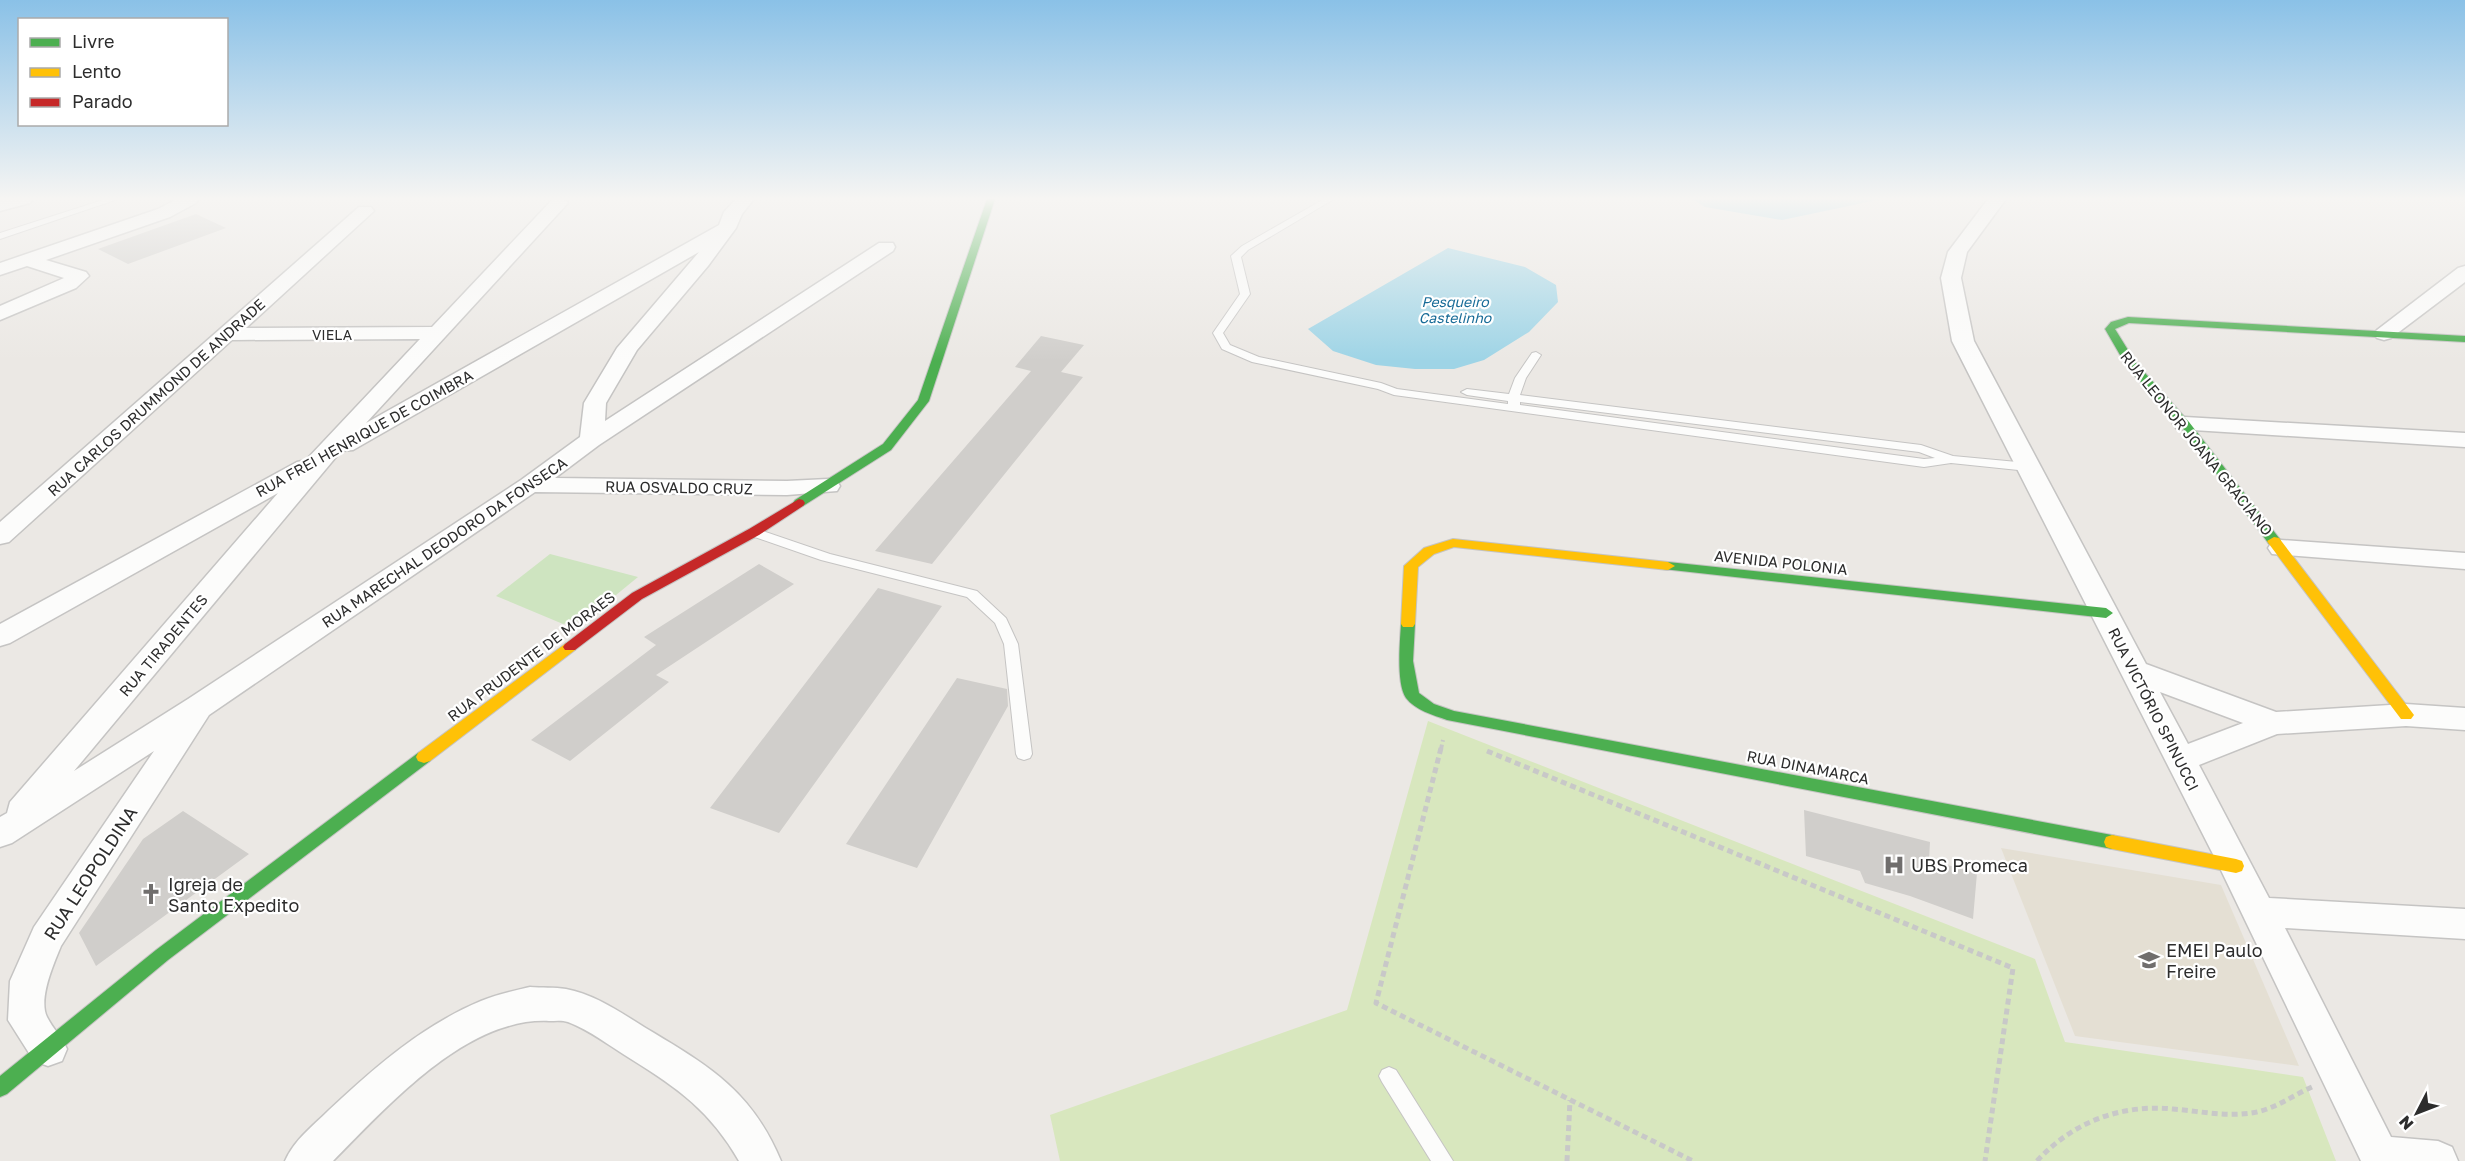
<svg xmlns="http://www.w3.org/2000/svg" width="2465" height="1161" font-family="'Golos Text',sans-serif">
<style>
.education{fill:#e4dfd3}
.green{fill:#cee4c0}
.pitch{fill:#d8e7be}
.water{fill:#9ed4e6}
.building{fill:#d0cecb}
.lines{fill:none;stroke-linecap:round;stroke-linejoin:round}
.lane-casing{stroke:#c5c4c3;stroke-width:2}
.street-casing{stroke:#c5c4c3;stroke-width:3}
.fast-casing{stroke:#c5c4c3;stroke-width:2}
.slow-casing{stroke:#c5c4c3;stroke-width:2}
.jam-casing{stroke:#c5c4c3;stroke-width:2}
.path-far1{stroke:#c8c8c8;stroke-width:4;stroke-dasharray:4.5 3;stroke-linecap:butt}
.path{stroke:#c8c8c8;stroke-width:5;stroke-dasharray:6 4;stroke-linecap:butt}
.lane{fill:#fcfcfb;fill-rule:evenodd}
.street{fill:#fcfcfb;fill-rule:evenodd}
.fast{fill:#4caf50;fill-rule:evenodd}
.slow{fill:#ffc107;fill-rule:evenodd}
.jam{fill:#c62828;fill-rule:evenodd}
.labels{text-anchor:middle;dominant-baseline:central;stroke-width:4.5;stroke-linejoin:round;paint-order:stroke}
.far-water-label{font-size:14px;font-style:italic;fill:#176b97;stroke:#fff}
.far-street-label{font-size:14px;fill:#2d2d2d;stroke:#fff}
.street-label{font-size:15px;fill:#2d2d2d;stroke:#fff}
.near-poi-label{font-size:18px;fill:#2d2d2d;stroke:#fff;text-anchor:start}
.near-street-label{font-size:18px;fill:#2d2d2d;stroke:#fff}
</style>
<rect width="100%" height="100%" fill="#ebe8e4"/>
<path class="education" d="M 2001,848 L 2221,885 L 2299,1066 L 2075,1036 Z"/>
<path class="green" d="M 550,554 L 638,577 L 588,618 L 563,624 L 496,596 Z"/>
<path class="pitch" d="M 1428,721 L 2035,959 L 2065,1042 L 2303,1077 L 2336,1161 L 1060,1161 L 1050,1115 L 1347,1010 Z"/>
<path class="water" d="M 1692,199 L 1882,199 L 1782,220 L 1705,207 Z
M 1448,248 L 1525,267 L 1556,285 L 1558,302 L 1529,332 L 1484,360 L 1454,369 L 1415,369 L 1376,365 L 1333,351 L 1308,329 Z"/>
<path class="building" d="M 196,214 L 226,228 L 128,264 L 98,249 Z
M 1041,336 L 1084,345 L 1061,372 L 1083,377 L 932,564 L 875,551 L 1031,371 L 1015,367 Z
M 759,564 L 794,584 L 656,675 L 669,682 L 570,761 L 531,740 L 656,645 L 644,637 Z
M 878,588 L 942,606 L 779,833 L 710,808 Z
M 957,678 L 1007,689 L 1008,706 L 917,868 L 846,844 Z
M 1804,810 L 1930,842 L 1929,860 L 1977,873 L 1973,919 L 1910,896 L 1865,883 L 1860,871 L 1806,856 Z
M 183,811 L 249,854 L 96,966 L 79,933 L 143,839 Z"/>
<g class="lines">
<defs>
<path id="lane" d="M 106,199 L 118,199 L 0,239 L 0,233 Z
M 1324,199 L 1334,199 L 1248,250 L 1241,257 L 1250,294 L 1223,333 L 1230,345 L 1259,357 L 1381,383 L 1397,389 L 1508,404 L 1508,401 L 1467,395 L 1461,392 L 1467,389 L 1509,394 L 1515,378 L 1532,353 L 1536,352 L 1541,355 L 1526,378 L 1520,395 L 1921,445 L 1953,456 L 2028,463 L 2034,467 L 2028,471 L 1951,463 L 1924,467 L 1394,395 L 1378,389 L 1252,362 L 1222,349 L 1213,333 L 1240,294 L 1231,256 L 1242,246 ZM 1520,402 L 1919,452 L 1935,458 L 1924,459 L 1520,405 Z
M 754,528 L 830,554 L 977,591 L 1006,618 L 1018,644 L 1032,754 L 1030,758 L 1024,760 L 1018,758 L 1016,754 L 1004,644 L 995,623 L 967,597 L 821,560 L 749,535 L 748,532 Z
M 1389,1067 L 1396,1070 L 1453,1161 L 1431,1161 L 1382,1082 L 1379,1076 L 1382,1070 Z"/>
<path id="street" d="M 6,199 L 33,199 L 30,203 L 0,211 L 0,200 Z
M 177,199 L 199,199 L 196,203 L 170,217 L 46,260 L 86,272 L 89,276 L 76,288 L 0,320 L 0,306 L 64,278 L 27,266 L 0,275 L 0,263 L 158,209 Z
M 553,199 L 563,199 L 568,203 L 366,423 L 719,225 L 724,212 L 736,199 L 754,199 L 742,214 L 736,228 L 708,266 L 637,350 L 606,403 L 605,421 L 879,243 L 893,243 L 895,247 L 893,251 L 599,445 L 555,478 L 787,481 L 828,479 L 837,481 L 840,486 L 837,491 L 787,495 L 535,492 L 209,715 L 61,946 C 54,963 38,999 47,1017 C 53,1029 62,1037 67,1049 L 62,1061 L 48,1066 L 34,1061 L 8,1020 L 10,981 L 34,927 L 154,751 L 12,843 L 0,847 L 0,817 L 7,813 L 10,802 L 278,493 L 10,643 L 0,646 L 0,624 L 297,462 L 306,460 L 420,339 L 232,340 L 9,542 L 0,544 L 0,522 L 359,207 L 371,207 L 374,211 L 246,328 L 432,327 ZM 699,252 L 617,348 L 584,403 L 580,437 L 521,480 L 188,699 L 74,771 L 341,451 L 353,450 Z
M 1988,199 L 2006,199 L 1967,252 L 1961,278 L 1974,341 L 2146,664 L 2276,712 L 2406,704 L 2465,708 L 2465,730 L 2406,726 L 2277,734 L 2199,765 L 2269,898 L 2465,909 L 2465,939 L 2285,928 L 2391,1137 L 2438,1141 L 2452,1147 L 2458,1161 L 2361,1161 L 2219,866 L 1952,341 L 1941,278 L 1948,252 ZM 2160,692 L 2243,723 L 2188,744 Z
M 2465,266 L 2465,282 L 2391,338 L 2384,340 L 2377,338 L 2373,334 L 2377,330 L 2458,268 Z
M 2185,417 L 2465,433 L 2465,447 L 2177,429 L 2173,424 L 2177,419 Z
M 2281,540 L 2465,553 L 2465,569 L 2272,554 L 2268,548 L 2272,542 Z
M 530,987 C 541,988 555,987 566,989 C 594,994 620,1012 644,1027 C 707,1065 751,1089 781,1161 L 739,1161 C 711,1112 678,1088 631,1059 C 611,1047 590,1030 568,1022 C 562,1020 555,1021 549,1021 C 466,1017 388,1106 333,1161 L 285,1161 C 294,1140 313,1126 329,1110 C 375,1067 423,1025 481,1001 C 497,994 513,991 530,987 Z"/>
<path id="fast" d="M 987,199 L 995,199 L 929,401 L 891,450 L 803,506 L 795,506 L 793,503 L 795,500 L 883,444 L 918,400 Z
M 2128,317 L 2465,336 L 2465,342 L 2129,323 L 2115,329 L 2136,363 L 2189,422 L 2279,538 L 2281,541 L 2274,545 L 2269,544 L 2181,426 L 2127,367 L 2105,329 L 2111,322 Z
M 1668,562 L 2106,608 L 2113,613 L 2106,618 L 1663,569 L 1661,566 Z
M 1408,619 L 1415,624 L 1413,661 L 1419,693 L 1434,704 L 1454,711 L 2112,835 L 2118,837 L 2120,842 L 2118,847 L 2112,849 L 1447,720 C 1433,715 1415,710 1406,698 C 1396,684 1400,641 1401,624 Z
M 424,751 L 430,753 L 432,757 L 430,761 L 168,960 L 7,1094 L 0,1097 L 0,1076 L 156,950 L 418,753 Z"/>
<path id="slow" d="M 2274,537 L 2279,538 L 2411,711 L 2414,715 L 2411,719 L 2401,719 L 2269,544 L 2267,541 Z
M 1453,539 L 1668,562 L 1675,566 L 1668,570 L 1454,547 L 1434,554 L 1418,567 L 1415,624 L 1413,627 L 1403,627 L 1401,624 L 1404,566 L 1424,548 Z
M 570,642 L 577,647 L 575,650 L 430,761 L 424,763 L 418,761 L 416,757 L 418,753 L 565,644 Z
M 2112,835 L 2236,859 L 2242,861 L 2244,866 L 2242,871 L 2236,873 L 2112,849 L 2106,847 L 2104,842 L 2106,837 Z"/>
<path id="jam" d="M 799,499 L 803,500 L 805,503 L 803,506 L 759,535 L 642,599 L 575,650 L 565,650 L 563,647 L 565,644 L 632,593 L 749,529 Z"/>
</defs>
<use href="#lane" class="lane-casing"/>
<use href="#street" class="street-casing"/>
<use href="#fast" class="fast-casing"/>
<use href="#slow" class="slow-casing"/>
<use href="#jam" class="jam-casing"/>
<path class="path-far1" d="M 1441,749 L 1443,740"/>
<path class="path" d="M 1441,748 L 1376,1003 L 1693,1161
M 1487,751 L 2013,968 L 1985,1161
M 1567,1161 L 1570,1100
M 2037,1161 C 2073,1122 2120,1104 2173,1109 C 2199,1111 2225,1117 2251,1113 C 2274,1110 2293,1095 2314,1086"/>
<use href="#lane" class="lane"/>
<use href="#street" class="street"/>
<use href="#fast" class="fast"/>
<use href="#slow" class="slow"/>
<use href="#jam" class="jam"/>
</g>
<linearGradient id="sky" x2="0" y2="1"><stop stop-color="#8ac1e7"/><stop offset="0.55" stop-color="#f6f5f3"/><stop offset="1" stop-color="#f6f5f3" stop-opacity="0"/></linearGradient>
<rect width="2465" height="361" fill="url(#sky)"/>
<defs>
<symbol id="hospital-bare" viewBox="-9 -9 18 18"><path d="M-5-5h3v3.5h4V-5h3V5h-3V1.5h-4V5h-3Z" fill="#706e6d" stroke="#fff" stroke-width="2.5" paint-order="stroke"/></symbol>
<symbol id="church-bare" viewBox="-9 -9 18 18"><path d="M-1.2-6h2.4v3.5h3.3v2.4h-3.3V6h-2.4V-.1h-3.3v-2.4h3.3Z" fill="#706e6d" stroke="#fff" stroke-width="2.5" paint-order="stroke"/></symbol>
<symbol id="school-bare" viewBox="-9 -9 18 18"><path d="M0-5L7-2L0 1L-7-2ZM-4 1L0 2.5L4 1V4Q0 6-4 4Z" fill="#706e6d" stroke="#fff" stroke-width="2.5" paint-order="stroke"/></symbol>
</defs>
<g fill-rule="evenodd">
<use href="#hospital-bare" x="1879" y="850" width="30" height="30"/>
<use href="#church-bare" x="136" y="879" width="30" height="30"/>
<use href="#school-bare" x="2134" y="945" width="30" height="30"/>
</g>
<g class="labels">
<g class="far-water-label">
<text x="1455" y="301">Pesqueiro<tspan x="1455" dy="16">Castelinho</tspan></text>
</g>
<g class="far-street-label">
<text x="332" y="334">VIELA</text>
</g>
<g class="street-label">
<text transform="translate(156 397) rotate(-42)">RUA CARLOS DRUMMOND DE ANDRADE</text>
<text transform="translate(364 433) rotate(-29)">RUA FREI HENRIQUE DE COIMBRA</text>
<text transform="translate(2197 443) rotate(51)">RUA LEONOR JOANA GRACIANO</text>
<text transform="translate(679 487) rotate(1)">RUA OSVALDO CRUZ</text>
<text transform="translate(444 542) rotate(-34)">RUA MARECHAL DEODORO DA FONSECA</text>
<text transform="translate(1781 562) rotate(6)">AVENIDA POLONIA</text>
<text transform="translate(163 645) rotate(-50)">RUA TIRADENTES</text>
<text transform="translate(531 656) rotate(-37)">RUA PRUDENTE DE MORAES</text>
<text transform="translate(2154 709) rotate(63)">RUA VICTÓRIO SPINUCCI</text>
<text transform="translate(1808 767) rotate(11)">RUA DINAMARCA</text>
</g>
<g class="near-poi-label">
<text x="1911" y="865">UBS Promeca</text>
<text x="168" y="884">Igreja de<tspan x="168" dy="21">Santo Expedito</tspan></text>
<text x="2166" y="950">EMEI Paulo<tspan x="2166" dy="21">Freire</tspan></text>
</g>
<g class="near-street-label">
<text transform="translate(90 873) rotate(-57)">RUA LEOPOLDINA</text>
</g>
</g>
<rect x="18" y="18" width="210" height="108" fill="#ffffff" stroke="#ababab" stroke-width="1.5"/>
<rect x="30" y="38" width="30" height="9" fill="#4caf50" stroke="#ababab" stroke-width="1.5"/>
<text x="72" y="48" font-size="18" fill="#2d2d2d">Livre</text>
<rect x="30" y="68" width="30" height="9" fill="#ffc107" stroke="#ababab" stroke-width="1.5"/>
<text x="72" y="78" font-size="18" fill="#2d2d2d">Lento</text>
<rect x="30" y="98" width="30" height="9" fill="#c62828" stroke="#ababab" stroke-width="1.5"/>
<text x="72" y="108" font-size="18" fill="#2d2d2d">Parado</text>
<g transform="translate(2417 1113) rotate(228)" stroke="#ffffff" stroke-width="4.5" paint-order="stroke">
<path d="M0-4.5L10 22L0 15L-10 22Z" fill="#2d2d2d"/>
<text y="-9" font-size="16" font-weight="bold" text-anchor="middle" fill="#2d2d2d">N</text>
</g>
</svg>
